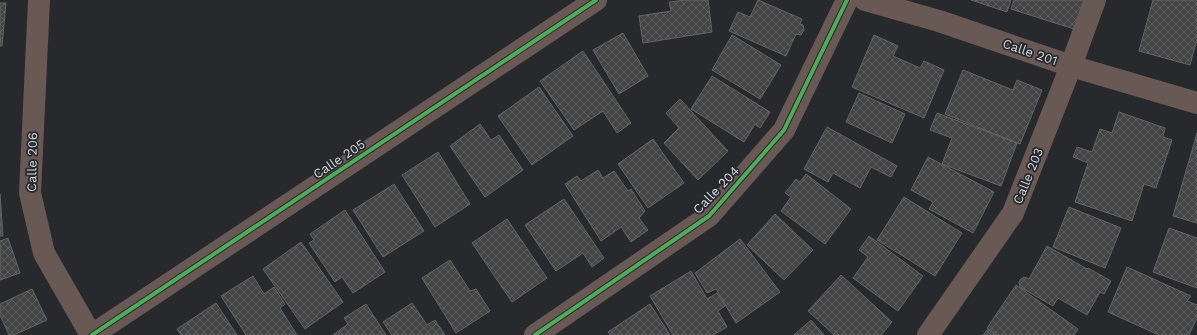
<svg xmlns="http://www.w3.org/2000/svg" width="1197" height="335" font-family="'Work Sans',sans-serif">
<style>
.building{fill:url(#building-cross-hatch);stroke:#656465}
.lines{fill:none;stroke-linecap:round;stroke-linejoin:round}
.minor{stroke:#685954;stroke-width:22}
.cycleway-casing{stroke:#26292d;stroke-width:6}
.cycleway{stroke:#51ab58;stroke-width:4}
.labels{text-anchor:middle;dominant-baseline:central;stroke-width:3.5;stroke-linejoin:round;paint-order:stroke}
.street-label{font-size:13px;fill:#d6d8db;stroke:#26292d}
</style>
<defs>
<pattern id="building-cross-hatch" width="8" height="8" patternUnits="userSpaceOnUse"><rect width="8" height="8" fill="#444445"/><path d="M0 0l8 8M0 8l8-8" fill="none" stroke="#5e5e5f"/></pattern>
</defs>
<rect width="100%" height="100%" fill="#27292c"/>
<path class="building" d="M 686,0 L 708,0 L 712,32 L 643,43 L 639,16 L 671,11 L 669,2 Z
M 758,0 L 802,19 L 800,24 L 803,25 L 804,30 L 801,35 L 796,34 L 786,56 L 729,31 L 738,12 L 750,17 Z
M 971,0 L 1011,0 L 1007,12 Z
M 1014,0 L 1087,0 L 1077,30 L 1011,9 Z
M 1153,0 L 1197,0 L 1197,39 L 1190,65 L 1139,51 Z
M 0,3 L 6,3 L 2,46 L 0,46 Z
M 623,33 L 648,76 L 619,94 L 593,50 Z
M 732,35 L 781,65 L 760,99 L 712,70 Z
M 874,35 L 898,46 L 893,56 L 920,68 L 924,61 L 944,70 L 924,118 L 852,87 Z
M 583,51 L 631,123 L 617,133 L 603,111 L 574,130 L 540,81 Z
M 963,70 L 1013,90 L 1017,80 L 1042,90 L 1020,144 L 945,114 Z
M 712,76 L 770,112 L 760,128 L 755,124 L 744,142 L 691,109 Z
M 539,87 L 573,136 L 532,165 L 498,116 Z
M 859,93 L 905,114 L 892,143 L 846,122 Z
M 680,99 L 728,151 L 698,180 L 664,143 L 679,128 L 666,113 Z
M 1119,112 L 1165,128 L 1163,137 L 1172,140 L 1156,188 L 1144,184 L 1132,221 L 1075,202 L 1088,163 L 1073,157 L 1077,147 L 1092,152 L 1100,129 L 1112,133 Z
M 937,113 L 1017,143 L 1001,186 L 942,164 L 952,138 L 930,130 Z
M 480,124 L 491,140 L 499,135 L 523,170 L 485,197 L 450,146 Z
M 827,127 L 897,166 L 891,177 L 871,167 L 860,188 L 833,173 L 828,182 L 804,169 Z
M 1197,133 L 1197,223 L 1173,216 Z
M 653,139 L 684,183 L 648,208 L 618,164 Z
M 438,152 L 470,204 L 435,227 L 402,175 Z
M 928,157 L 994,192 L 973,233 L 929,209 L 933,202 L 911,190 Z
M 598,170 L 603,178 L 614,171 L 628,191 L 631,189 L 645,211 L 639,218 L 648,230 L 631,242 L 621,227 L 601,241 L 565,184 L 577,176 L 581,181 Z
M 806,174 L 851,209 L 825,244 L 781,211 L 791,197 L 785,193 L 796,179 L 800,182 Z
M 394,184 L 424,231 L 383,257 L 353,210 Z
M 0,194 L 3,236 L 0,236 Z
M 904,197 L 962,233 L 935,276 L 877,240 Z
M 564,199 L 604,258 L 592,267 L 583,253 L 556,271 L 525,225 Z
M 1069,207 L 1121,228 L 1105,268 L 1053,247 Z
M 345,210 L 385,272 L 353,293 L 342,277 L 335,282 L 309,243 L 314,240 L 310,234 Z
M 775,214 L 813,250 L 784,280 L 747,245 Z
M 507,219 L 547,278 L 512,302 L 472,243 Z
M 1169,228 L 1197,238 L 1197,288 L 1153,272 Z
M 869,236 L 923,276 L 898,311 L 853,278 L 868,257 L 859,250 Z
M 8,238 L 20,273 L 0,280 L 0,241 Z
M 740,239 L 780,292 L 736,323 L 716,289 L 707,293 L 695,273 Z
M 301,242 L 343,302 L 305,329 L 263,269 Z
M 1047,246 L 1087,269 L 1088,268 L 1111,281 L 1104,294 L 1100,292 L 1087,315 L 1058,298 L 1053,306 L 1020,287 L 1019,282 L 1020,280 L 1024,277 L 1029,279 Z
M 450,260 L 470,291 L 476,289 L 490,311 L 456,333 L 422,278 Z
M 1127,267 L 1191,296 L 1187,301 L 1197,305 L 1197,318 L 1189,335 L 1159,335 L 1108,312 Z
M 691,271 L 707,299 L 717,293 L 725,306 L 718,311 L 727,327 L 713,335 L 673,335 L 650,296 Z
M 841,275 L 892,322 L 881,335 L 834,335 L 808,311 Z
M 253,276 L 264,294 L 274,287 L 285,304 L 280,308 L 297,335 L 246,335 L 221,296 Z
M 1016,285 L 1078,329 L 1074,335 L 997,335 L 987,328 Z
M 32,289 L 47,320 L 14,335 L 9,335 L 0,315 L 0,304 Z
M 216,303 L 237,335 L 181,335 L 177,329 Z
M 412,303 L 427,325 L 435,320 L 445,335 L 392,335 L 383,322 Z
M 366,304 L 386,335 L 333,335 L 348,324 L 344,318 Z
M 650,304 L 670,335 L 610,335 L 608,332 Z
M 811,320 L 824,335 L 794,335 Z
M 988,329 L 996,335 L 983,335 Z"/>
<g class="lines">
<path class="minor" d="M 39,0 L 30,193 L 44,253 L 91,335
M 865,0 L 939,21 L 1071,66 L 1197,103
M 92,335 L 596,0
M 535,335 L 709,216 L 784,130 L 847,0
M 928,335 L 1013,213 L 1071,66 L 1095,0"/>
<defs>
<path id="cycleway" d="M 92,335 L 596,0
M 535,335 L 709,216 L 784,130 L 847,0"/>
</defs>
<use href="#cycleway" class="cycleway-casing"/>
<use href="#cycleway" class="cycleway"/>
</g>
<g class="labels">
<g class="street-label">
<text transform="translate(1030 52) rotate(19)">Calle 201</text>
<text transform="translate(339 159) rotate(-34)">Calle 205</text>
<text transform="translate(32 162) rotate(-89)">Calle 206</text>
<text transform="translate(1028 176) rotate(-68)">Calle 203</text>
<text transform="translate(716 190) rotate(-46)">Calle 204</text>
</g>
</g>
</svg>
